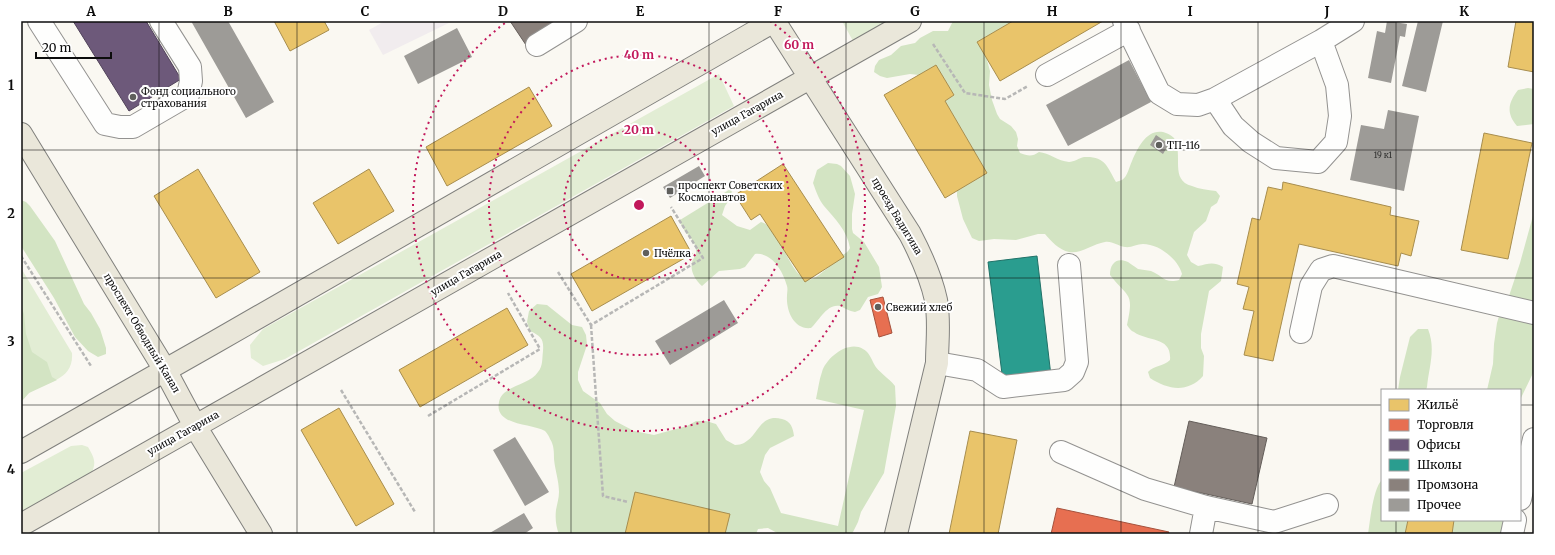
<svg xmlns="http://www.w3.org/2000/svg" width="1555" height="555" font-family="Merriweather,serif">
<style>
.industrial{fill:#f1ecee}
.green{fill:#e2edd4}
.forest{fill:#d3e4c3}
.homes{fill:#e9c46a;stroke:#a78d4e}
.shops{fill:#e76f51;stroke:#a5513c}
.offices{fill:#6d597a;stroke:#504259}
.schools{fill:#2a9d8f;stroke:#217268}
.industry{fill:#8a817c;stroke:#645e5a}
.building{fill:#9d9b97}
.lines{fill:none;stroke-linecap:round;stroke-linejoin:round}
.minor-casing{stroke:#939290;stroke-width:24}
.major-casing{stroke:#80807d;stroke-width:24}
.path{stroke:#b7b7b6;stroke-width:2.5;stroke-dasharray:4 2;stroke-linecap:butt}
.minor{stroke:#fefefd;stroke-width:22}
.major{stroke:#eae7da;stroke-width:22}
.grid{fill:none;stroke:#0c0c0c;stroke-width:1;stroke-opacity:0.55}
.ring{fill:none;stroke:#c2185b;stroke-width:2;stroke-dasharray:2 4}
.poi-dot{fill:#5f5f5c;stroke:#fff;stroke-width:1.5}
.labels{text-anchor:middle;dominant-baseline:central;stroke-width:4;stroke-linejoin:round;paint-order:stroke}
.number-label{font-size:8px;fill:#30302f}
.poi-label{font-size:10px;fill:#0c0c0c;stroke:#fff;text-anchor:start}
.street-label{font-size:10px;fill:#0c0c0c;stroke:#fff}
.centre{fill:#c2185b;stroke:#fff;stroke-width:2}
.ring-label{font-size:12px;text-anchor:middle;font-weight:bold;fill:#c2185b;stroke:#fff;stroke-width:4;stroke-linejoin:round;paint-order:stroke}
.neatline{fill:none;stroke:#0c0c0c;stroke-width:1.5}
.grid-label{font-size:13px;text-anchor:middle;font-weight:bold;fill:#0c0c0c}
</style>
<rect width="100%" height="100%" fill="#faf8f2"/>
<path class="industrial" d="M 385,21 L 453,21 L 383,55 L 369,30 Z"/>
<path class="green" d="M 842,21 L 888,21 L 853,41 Z
M 719,74 L 734,106 L 285,359 L 263,366 L 251,358 L 250,345 L 263,329 Z
M 21,268 L 72,353 C 74,381 47,381 29,393 C 26,395 24,399 21,402 Z
M 82,445 L 88,447 C 94,457 97,463 91,474 L 21,514 L 21,473 L 71,446 Z"/>
<path class="forest" d="M 953,21 L 1013,21 L 977,42 L 986,56 L 990,71 L 989,85 L 992,100 L 997,114 L 1000,119 L 1011,126 L 1016,132 L 1018,139 L 1017,146 L 1020,153 C 1028,156 1032,157 1039,152 C 1049,153 1058,161 1069,162 C 1074,162 1079,158 1084,157 C 1105,156 1107,166 1116,182 C 1118,181 1120,181 1122,180 C 1128,176 1129,167 1132,161 C 1138,147 1147,129 1163,132 C 1167,133 1171,135 1174,138 C 1184,155 1169,180 1192,186 C 1199,189 1208,190 1216,191 L 1220,196 L 1217,203 L 1211,207 L 1206,221 L 1194,232 L 1187,255 L 1191,262 L 1198,266 C 1208,264 1213,261 1223,267 L 1221,281 L 1209,291 L 1201,334 L 1201,348 L 1204,356 L 1203,376 C 1188,393 1168,390 1150,378 L 1148,372 C 1154,365 1163,367 1170,360 C 1172,336 1148,342 1134,332 C 1131,331 1129,328 1127,325 C 1134,292 1129,299 1110,275 C 1110,264 1116,257 1128,262 C 1131,264 1135,267 1138,269 C 1142,270 1147,270 1151,271 C 1162,275 1164,284 1179,280 L 1182,274 C 1178,259 1159,244 1143,244 C 1137,244 1131,248 1125,247 C 1117,246 1113,241 1105,242 C 1093,244 1081,254 1069,252 C 1059,250 1051,241 1045,234 L 1038,234 L 1016,240 L 994,239 L 979,241 L 972,238 L 963,219 L 957,196 L 957,190 L 987,173 L 945,101 L 954,95 L 936,65 L 919,75 L 910,74 L 887,78 L 880,76 L 874,72 L 875,66 L 879,60 L 891,55 L 901,46 L 915,43 L 920,38 L 933,31 L 948,31 Z
M 1528,88 L 1534,89 L 1534,124 L 1517,126 C 1506,113 1508,103 1518,90 Z
M 828,163 L 837,164 L 841,166 L 850,176 L 855,194 L 852,214 L 852,229 L 853,233 L 864,242 L 879,267 L 882,287 L 878,294 L 868,297 L 860,310 L 855,312 C 849,311 845,308 840,306 C 827,303 819,321 811,328 C 794,330 786,311 787,296 C 787,292 788,290 787,286 C 783,271 772,252 755,254 L 745,267 L 740,269 L 719,271 L 702,286 C 693,278 687,265 696,255 C 698,237 682,235 680,220 L 732,188 L 731,198 L 725,206 L 722,215 L 737,226 L 750,230 L 761,222 C 781,226 791,285 812,279 C 817,277 821,273 825,270 C 830,267 834,261 839,257 C 843,254 847,254 850,248 C 847,230 835,219 824,206 C 819,200 816,191 813,183 L 817,170 Z
M 21,200 L 26,202 L 30,206 L 55,241 L 84,304 L 91,313 L 100,329 L 106,348 L 106,354 L 98,357 L 88,351 L 75,337 L 54,298 L 21,246 Z
M 1534,212 L 1534,371 L 1520,400 L 1520,390 L 1487,390 L 1493,364 L 1494,344 L 1497,323 L 1500,313 L 1507,302 L 1520,263 Z
M 537,304 L 547,305 L 572,325 L 582,327 L 586,335 L 587,345 L 578,372 L 578,380 L 583,391 L 600,403 L 607,414 L 615,421 L 634,431 L 654,435 L 687,426 L 696,421 L 706,421 L 716,424 L 726,440 L 735,445 C 738,445 742,444 744,443 C 759,435 760,413 782,419 C 791,421 793,428 794,436 L 770,448 L 765,455 L 760,472 L 764,481 L 770,488 L 781,513 L 838,526 L 864,410 L 816,399 C 818,390 819,380 822,372 C 826,358 848,340 863,349 C 869,352 871,358 874,364 C 878,372 889,378 895,386 L 896,406 L 884,473 L 861,512 L 858,522 L 852,534 L 779,534 L 768,528 L 758,529 L 756,534 L 559,534 C 556,527 555,518 556,510 C 557,504 559,498 559,492 C 559,481 555,470 554,459 C 554,452 554,445 550,439 C 549,436 547,433 545,431 C 531,423 494,426 499,402 C 502,385 529,386 538,372 C 543,366 542,359 543,351 C 544,339 541,336 530,331 L 527,322 L 529,311 Z
M 21,305 L 24,314 L 26,334 L 32,352 L 47,362 L 52,377 L 57,380 L 29,393 L 21,402 Z
M 1418,329 L 1428,329 C 1436,349 1429,367 1427,387 L 1426,390 L 1398,390 L 1400,377 L 1410,337 Z
M 1382,480 L 1382,520 L 1408,520 L 1405,534 L 1368,534 C 1370,522 1373,488 1382,480 Z
M 1454,520 L 1506,520 L 1502,534 L 1452,534 Z"/>
<path class="homes" d="M 274,21 L 324,21 L 329,30 L 290,51 Z
M 1013,21 L 1103,21 L 1000,81 L 977,42 Z
M 1516,21 L 1534,21 L 1534,72 L 1508,67 Z
M 936,65 L 954,95 L 945,101 L 987,173 L 945,198 L 884,95 Z
M 529,87 L 552,126 L 447,186 L 426,147 Z
M 1484,133 L 1532,143 L 1508,259 L 1461,250 Z
M 783,164 L 844,257 L 805,282 L 760,214 L 751,220 L 735,195 Z
M 198,169 L 260,272 L 216,298 L 154,196 Z
M 369,169 L 394,211 L 338,244 L 313,203 Z
M 1283,182 L 1391,207 L 1390,215 L 1419,221 L 1411,256 L 1401,253 L 1398,266 L 1299,244 L 1273,361 L 1244,355 L 1254,311 L 1243,309 L 1249,287 L 1237,284 L 1252,218 L 1260,220 L 1268,187 L 1282,190 Z
M 671,216 L 692,254 L 592,311 L 571,274 Z
M 507,308 L 528,345 L 420,407 L 399,370 Z
M 339,408 L 394,504 L 356,526 L 301,430 Z
M 970,431 L 1017,440 L 998,534 L 949,534 Z
M 635,492 L 730,514 L 725,534 L 625,534 Z
M 1408,520 L 1454,520 L 1452,534 L 1405,534 Z"/>
<path class="shops" d="M 883,297 L 892,333 L 879,337 L 870,300 Z
M 1057,508 L 1169,532 L 1168,534 L 1051,534 Z"/>
<path class="offices" d="M 73,21 L 146,21 L 181,79 L 129,111 Z"/>
<path class="schools" d="M 1037,256 L 1051,376 L 1003,382 L 988,262 Z"/>
<path class="industry" d="M 510,21 L 568,21 L 528,48 Z
M 1189,421 L 1267,438 L 1252,504 L 1174,487 Z"/>
<path class="building" d="M 191,21 L 228,21 L 274,102 L 246,118 Z
M 1387,21 L 1407,24 L 1405,37 L 1400,36 L 1391,83 L 1368,78 L 1377,31 L 1385,33 Z
M 1418,21 L 1443,21 L 1426,92 L 1402,86 Z
M 457,28 L 472,57 L 418,84 L 404,56 Z
M 1129,60 L 1151,102 L 1068,146 L 1046,105 Z
M 1388,110 L 1419,116 L 1404,191 L 1350,180 L 1361,125 L 1384,129 Z
M 1156,135 L 1169,144 L 1163,154 L 1150,145 Z
M 699,166 L 705,176 L 670,198 L 663,187 Z
M 724,300 L 738,323 L 670,365 L 655,341 Z
M 515,437 L 549,492 L 525,506 L 493,450 Z
M 524,513 L 533,528 L 524,534 L 488,534 Z"/>
<g class="lines">
<defs>
<path id="minor" d="M 39,21 L 105,124 L 120,127 L 133,127 L 188,95 L 191,81 L 190,67 L 161,21
M 1124,21 L 1159,93 L 1177,104 L 1198,105 L 1215,99 L 1321,41 L 1353,21
M 537,45 L 576,21
M 1047,75 L 1129,30
M 1215,99 L 1233,126 L 1251,142 L 1276,158 L 1318,162 L 1336,142 L 1340,116 L 1337,85 L 1321,41
M 1301,332 L 1311,286 L 1321,270 L 1333,266 L 1534,313
M 937,363 L 977,370 L 1003,387 L 1064,380 L 1073,372 L 1077,362 L 1069,265
M 1061,452 L 1145,489 L 1206,507 L 1274,522 L 1327,505
M 1520,499 L 1534,439
M 1201,534 L 1206,507
M 1512,534 L 1515,520"/>
<path id="major" d="M 21,134 L 165,370 L 195,426 L 261,534
M 21,452 L 215,342 L 774,21 L 910,234 C 921,255 931,277 936,300 C 940,321 937,342 937,363 L 896,534
M 21,525 L 910,21"/>
</defs>
<use href="#minor" class="minor-casing"/>
<use href="#major" class="major-casing"/>
<path class="path" d="M 933,44 L 965,93 L 1005,99 L 1028,86
M 21,256 L 91,366
M 558,272 L 591,325 L 703,258 L 671,207
M 591,325 L 603,496 L 628,502
M 341,390 L 415,512
M 428,416 L 540,349 L 508,293"/>
<use href="#minor" class="minor"/>
<use href="#major" class="major"/>
</g>
<path class="grid" d="M 159,21 L 159,534M 297,21 L 297,534M 434,21 L 434,534M 571,21 L 571,534M 709,21 L 709,534M 846,21 L 846,534M 984,21 L 984,534M 1121,21 L 1121,534M 1258,21 L 1258,534M 1396,21 L 1396,390M 21,150 L 1534,150M 21,278 L 1534,278M 21,405 L 1382,405M 1520,405 L 1534,405M 1396,520 L 1396,534"/>
<g class="ring">
<circle cx="639" cy="205" r="75"/>
<circle cx="639" cy="205" r="150"/>
<path d="M770 21A226 226 0 1 1 508 21"/>
</g>
<g class="poi-dot">
<circle cx="133" cy="97" r="4"/>
<circle cx="1159" cy="145" r="4"/>
<rect x="666" y="187" width="8" height="8" rx="2"/>
<circle cx="646" cy="253" r="4"/>
<circle cx="878" cy="307" r="4"/>
</g>
<g class="labels">
<g class="number-label">
<text x="1383" y="155">19 к1</text>
</g>
<g class="poi-label">
<text x="141" y="91">Фонд социального<tspan x="141" dy="12">страхования</tspan></text>
<text x="1167" y="145">ТП-116</text>
<text x="678" y="185">проспект Советских<tspan x="678" dy="12">Космонавтов</tspan></text>
<text x="654" y="253">Пчёлка</text>
<text x="886" y="307">Свежий хлеб</text>
</g>
<g class="street-label">
<text transform="translate(747 113) rotate(-29)">улица Гагарина</text>
<text transform="translate(897 216) rotate(59)">проезд Бадигина</text>
<text transform="translate(466 273) rotate(-30)">улица Гагарина</text>
<text transform="translate(142 333) rotate(59)">проспект Обводный Канал</text>
<text transform="translate(183 433) rotate(-29)">улица Гагарина</text>
</g>
</g>
<circle cx="639" cy="205" r="6" class="centre"/>
<g class="ring-label">
<text x="799" y="49">60 m</text>
<text x="639" y="59">40 m</text>
<text x="639" y="134">20 m</text>
</g>
<rect width="1555" height="555" fill="none" stroke="#ffffff" stroke-width="44"/>
<rect x="1381" y="389" width="140" height="132" fill="#ffffff" stroke="#9e9e9e"/>
<rect x="1389" y="399" width="20" height="12" fill="#e9c46a" stroke="#9e9e9e"/>
<text x="1417" y="409" font-size="12" fill="#0c0c0c">Жильё</text>
<rect x="1389" y="419" width="20" height="12" fill="#e76f51" stroke="#9e9e9e"/>
<text x="1417" y="429" font-size="12" fill="#0c0c0c">Торговля</text>
<rect x="1389" y="439" width="20" height="12" fill="#6d597a" stroke="#9e9e9e"/>
<text x="1417" y="449" font-size="12" fill="#0c0c0c">Офисы</text>
<rect x="1389" y="459" width="20" height="12" fill="#2a9d8f" stroke="#9e9e9e"/>
<text x="1417" y="469" font-size="12" fill="#0c0c0c">Школы</text>
<rect x="1389" y="479" width="20" height="12" fill="#8a817c" stroke="#9e9e9e"/>
<text x="1417" y="489" font-size="12" fill="#0c0c0c">Промзона</text>
<rect x="1389" y="499" width="20" height="12" fill="#9d9b97" stroke="#9e9e9e"/>
<text x="1417" y="509" font-size="12" fill="#0c0c0c">Прочее</text>
<path d="M36 52v6h75v-6" fill="none" stroke="#0c0c0c" stroke-width="2"/>
<text x="42" y="52" font-size="12" fill="#0c0c0c" stroke="#ffffff" stroke-width="3" paint-order="stroke">20 m</text>
<rect x="22" y="22" width="1511" height="511" class="neatline"/>
<g class="grid-label">
<text x="91" y="16">A</text>
<text x="228" y="16">B</text>
<text x="365" y="16">C</text>
<text x="503" y="16">D</text>
<text x="640" y="16">E</text>
<text x="778" y="16">F</text>
<text x="915" y="16">G</text>
<text x="1052" y="16">H</text>
<text x="1190" y="16">I</text>
<text x="1327" y="16">J</text>
<text x="1464" y="16">K</text>
<text x="11" y="90">1</text>
<text x="11" y="218">2</text>
<text x="11" y="346">3</text>
<text x="11" y="474">4</text>
</g>
</svg>
